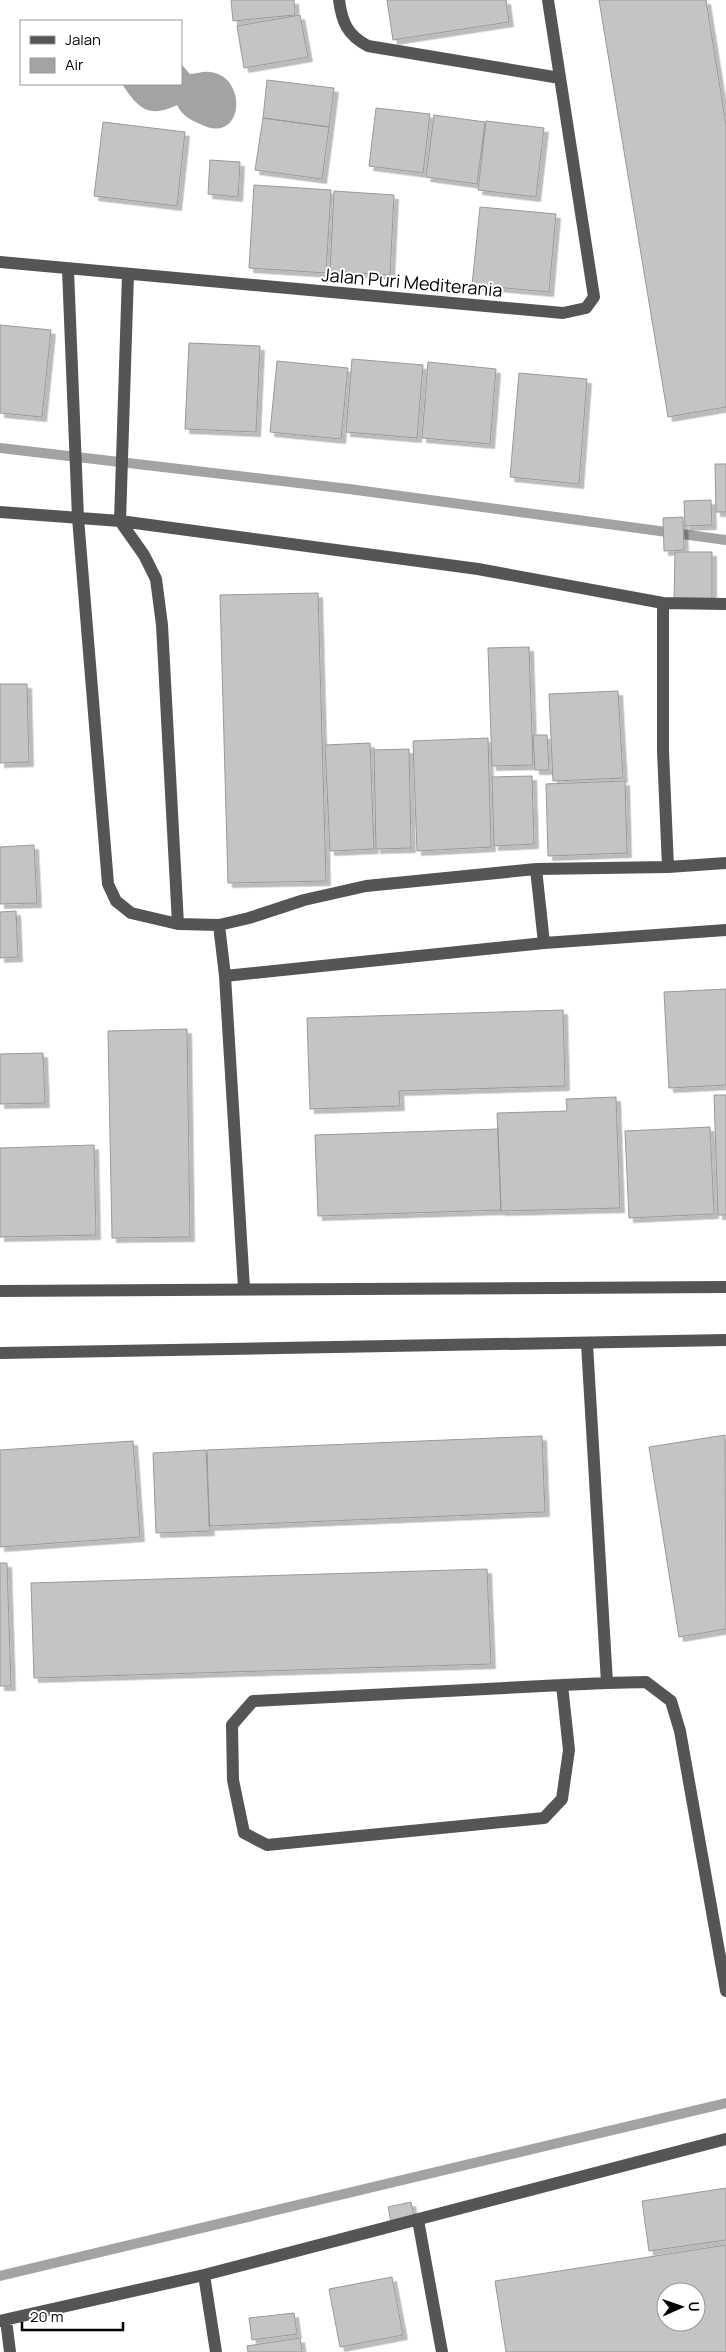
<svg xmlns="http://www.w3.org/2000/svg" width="726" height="2352" font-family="Manrope,sans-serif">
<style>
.water{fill:#a3a3a3}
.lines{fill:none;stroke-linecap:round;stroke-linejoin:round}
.stream{stroke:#a3a3a3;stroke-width:10}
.building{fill:#c4c4c4;stroke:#999;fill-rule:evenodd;filter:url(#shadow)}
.minor{stroke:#555;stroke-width:12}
.labels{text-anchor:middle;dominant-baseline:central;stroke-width:4;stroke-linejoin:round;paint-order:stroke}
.street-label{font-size:18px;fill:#000;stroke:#fff}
</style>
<defs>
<filter id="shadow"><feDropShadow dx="4.5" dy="4.5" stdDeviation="0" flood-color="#0004"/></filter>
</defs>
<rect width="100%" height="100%" fill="#fff"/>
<path class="water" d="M 181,64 L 190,74 C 196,74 204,71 210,72 C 249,76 244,147 200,124 C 189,119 183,116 177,105 C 148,119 138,108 122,84 L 181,84 Z"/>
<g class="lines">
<path class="stream" d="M 0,448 L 349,489 L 726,540
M 0,2276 L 726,2103"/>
</g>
<path class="building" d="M 231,0 L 294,0 L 295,15 L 233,21 Z
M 387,0 L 506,0 L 509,22 L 393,40 Z
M 599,0 L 706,0 L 726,125 L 726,407 L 668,417 Z
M 300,15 L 308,57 L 244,68 L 237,26 Z
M 267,80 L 334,88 L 329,127 L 263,118 Z
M 376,108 L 430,114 L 423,173 L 369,166 Z
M 434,115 L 485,122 L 477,184 L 426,177 Z
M 263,118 L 329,127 L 322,179 L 255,170 Z
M 486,121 L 544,128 L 536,197 L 478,190 Z
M 103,122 L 185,132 L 177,206 L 94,196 Z
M 210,160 L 240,162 L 238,197 L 208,194 Z
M 254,185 L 331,190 L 326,273 L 249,268 Z
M 334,191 L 394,195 L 390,275 L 330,271 Z
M 480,207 L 556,214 L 549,292 L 472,285 Z
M 0,325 L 51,330 L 42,417 L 0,413 Z
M 189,343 L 260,346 L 256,432 L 185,429 Z
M 352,359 L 423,365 L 417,438 L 346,432 Z
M 277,361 L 348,368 L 341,439 L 270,432 Z
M 428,362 L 496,369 L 490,444 L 422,438 Z
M 519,373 L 587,379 L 579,484 L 510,477 Z
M 715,464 L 726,464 L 726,512 L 716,512 Z
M 711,500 L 712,525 L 685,526 L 684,501 Z
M 683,517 L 684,550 L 664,551 L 663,518 Z
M 675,552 L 712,552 L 712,600 L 674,600 Z
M 318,593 L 326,881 L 228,883 L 220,595 Z
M 529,647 L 533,765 L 492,766 L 488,648 Z
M 0,684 L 27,684 L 29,762 L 0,763 Z
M 618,691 L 623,778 L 553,781 L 549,694 Z
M 533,735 L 547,735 L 549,770 L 535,770 Z
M 488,738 L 491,847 L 417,851 L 413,741 Z
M 370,743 L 374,849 L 330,851 L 325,745 Z
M 409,749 L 411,848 L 376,849 L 374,750 Z
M 532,776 L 534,844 L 494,846 L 492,777 Z
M 625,781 L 627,853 L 548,856 L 546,784 Z
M 34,845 L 37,903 L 0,904 L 0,847 Z
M 16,911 L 18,957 L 0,958 L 0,912 Z
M 726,989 L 726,1085 L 669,1088 L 664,992 Z
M 563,1010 L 565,1086 L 399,1091 L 400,1106 L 310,1109 L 307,1018 Z
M 187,1029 L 190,1237 L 112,1238 L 108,1031 Z
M 43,1053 L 45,1103 L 0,1104 L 0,1054 Z
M 714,1095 L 726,1095 L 726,1215 L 718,1215 Z
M 616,1097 L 620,1208 L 501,1211 L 497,1113 L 567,1111 L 566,1099 Z
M 710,1127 L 714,1214 L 629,1218 L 625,1131 Z
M 498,1129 L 501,1210 L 318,1216 L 315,1135 Z
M 94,1145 L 96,1235 L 0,1237 L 0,1148 Z
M 725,1435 L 726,1629 L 679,1637 L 649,1447 Z
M 542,1436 L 545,1512 L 209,1526 L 207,1450 Z
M 133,1441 L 140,1537 L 0,1547 L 0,1450 Z
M 206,1450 L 210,1531 L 156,1533 L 153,1453 Z
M 0,1563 L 7,1563 L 11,1686 L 0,1686 Z
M 487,1569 L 491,1664 L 34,1678 L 31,1583 Z
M 726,2188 L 726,2240 L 649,2251 L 642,2201 Z
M 411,2202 L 414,2217 L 391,2222 L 388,2207 Z
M 726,2245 L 726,2352 L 506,2352 L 495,2281 ZM 666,2292 L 696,2292 L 696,2322 L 666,2322 Z
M 392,2277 L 403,2335 L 340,2347 L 329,2289 Z
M 294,2313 L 297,2334 L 252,2340 L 249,2318 Z
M 300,2338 L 302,2352 L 248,2352 L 247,2346 Z"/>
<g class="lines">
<path class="minor" d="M 339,0 C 342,22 347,35 368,46 L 560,78
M 0,262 L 563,313 L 586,308 L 594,297 L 548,0
M 68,270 L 78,518 L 108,884 L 116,901 L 131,913 L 178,924 L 219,925 L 249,918 L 304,900 L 366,886 L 536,869 L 668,867 L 726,863
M 128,274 L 120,521 L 144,555 L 156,579 L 162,625 L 178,924
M 0,512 L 120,521 L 478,569 L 663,603 L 726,604
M 663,603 L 663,751 L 668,867
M 536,869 L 544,943
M 219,925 L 225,976 L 244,1288
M 225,976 L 544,943 L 726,930
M 0,1291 L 726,1287
M 0,1353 L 726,1340
M 607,1683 L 646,1682 L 671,1701 L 680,1731 L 726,1991
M 562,1685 L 569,1750 L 562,1799 L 544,1818 L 267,1845 L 244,1833 L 233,1780 L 232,1725 L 253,1701 L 562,1685 L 607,1683 L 587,1344
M 418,2220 L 442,2352
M 204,2275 L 216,2352
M 6,2320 L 10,2352
M 0,2321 L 204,2275 L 726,2139"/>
</g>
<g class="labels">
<g class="street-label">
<text transform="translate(412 282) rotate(5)">Jalan Puri Mediterania</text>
</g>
</g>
<rect x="20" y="20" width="162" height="65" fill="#ffffff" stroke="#999999"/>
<rect x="30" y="36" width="25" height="8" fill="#555555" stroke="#999999"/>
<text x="65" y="45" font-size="15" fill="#000000">Jalan</text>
<rect x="30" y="58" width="25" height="15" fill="#a3a3a3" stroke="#999999"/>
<text x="65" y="70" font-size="15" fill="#000000">Air</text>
<g transform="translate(681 2307) rotate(88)"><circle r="24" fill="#ffffff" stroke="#999999"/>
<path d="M0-4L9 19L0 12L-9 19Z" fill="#000000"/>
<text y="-8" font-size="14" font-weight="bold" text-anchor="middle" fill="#000000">U</text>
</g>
<path d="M22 2322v8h101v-8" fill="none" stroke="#000000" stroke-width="2.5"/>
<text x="30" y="2322" font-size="15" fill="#000000" stroke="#ffffff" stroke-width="4" paint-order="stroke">20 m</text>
</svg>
